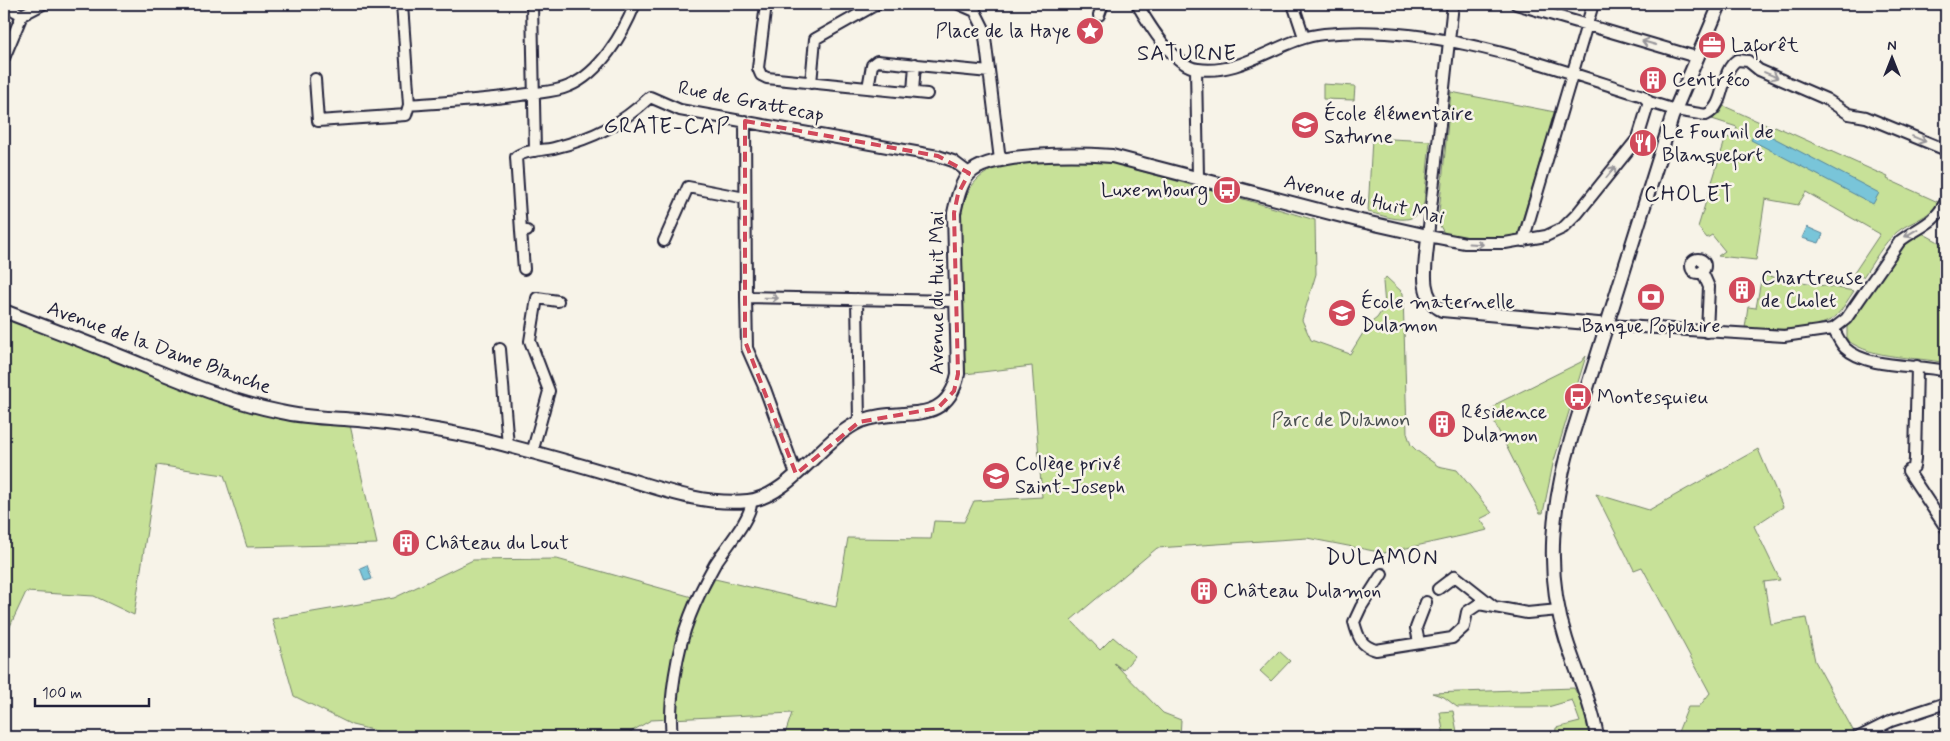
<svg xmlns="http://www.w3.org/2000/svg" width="1950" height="741" font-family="Mynerve,sans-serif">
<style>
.green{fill:#c7e198;stroke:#74826a}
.water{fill:#79c5d9;stroke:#56849a}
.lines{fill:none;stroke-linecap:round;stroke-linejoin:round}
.minor-casing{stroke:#22223b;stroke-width:14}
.major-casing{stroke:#22223b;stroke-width:16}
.minor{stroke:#f7f3e8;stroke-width:10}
.major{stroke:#f7f3e8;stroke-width:12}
.oneway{stroke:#97959a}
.marked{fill:none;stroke:#d1495b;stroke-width:4;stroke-dasharray:10 6;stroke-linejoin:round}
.labels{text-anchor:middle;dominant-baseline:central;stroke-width:5;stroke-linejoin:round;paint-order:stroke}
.poi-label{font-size:20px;fill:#22223b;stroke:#f7f3e8;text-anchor:start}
.street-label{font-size:20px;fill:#22223b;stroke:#f7f3e8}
.park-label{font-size:20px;fill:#4b5252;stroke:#f7f3e8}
.quarter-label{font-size:22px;letter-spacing:1px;fill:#22223b;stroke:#f7f3e8}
</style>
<rect width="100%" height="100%" fill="#f7f3e8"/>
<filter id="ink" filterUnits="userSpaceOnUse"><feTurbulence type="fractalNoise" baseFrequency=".02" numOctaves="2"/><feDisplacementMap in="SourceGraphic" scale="10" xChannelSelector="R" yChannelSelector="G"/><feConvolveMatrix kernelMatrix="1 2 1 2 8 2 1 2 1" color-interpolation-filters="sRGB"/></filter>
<g filter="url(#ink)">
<path class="green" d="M 1323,84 L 1355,86 L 1354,100 L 1323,99 Z
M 1451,92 L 1555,112 L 1517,237 L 1488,240 L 1445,235 L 1438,222 Z
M 1724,106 L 1773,128 L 1775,126 L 1888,177 L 1887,179 L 1938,202 C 1929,219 1910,221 1897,232 C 1883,243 1873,263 1863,277 L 1852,276 L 1880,234 L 1806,192 L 1798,205 L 1765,199 L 1756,260 L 1718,256 L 1725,251 L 1712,235 L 1707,238 L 1698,227 L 1726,137 L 1734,139 L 1737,127 L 1712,119 L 1719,114 Z
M 1372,138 L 1430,141 L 1424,203 C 1417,230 1386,216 1368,212 Z
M 1073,161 L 1112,163 L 1191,185 L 1194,193 L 1203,195 L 1205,189 L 1209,189 L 1315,220 L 1316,274 L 1302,320 L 1311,340 L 1350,354 L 1368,325 L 1377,318 L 1385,306 L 1383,282 L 1386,277 L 1403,293 L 1407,433 L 1411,445 L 1416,450 L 1438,466 L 1457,470 L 1492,513 L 1480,519 L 1488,530 L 1384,553 L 1307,538 L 1157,548 L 1071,620 L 1100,650 L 1113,637 L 1135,656 L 1123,670 L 1114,663 L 1163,713 L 1181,720 L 1180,737 L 784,737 L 792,713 L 651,720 L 622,737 L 401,737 L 352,725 L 294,696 L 272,619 L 394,598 L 473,560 L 557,559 L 703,600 L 715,579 L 836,607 L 848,538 L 931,539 L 934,521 L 964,522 L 974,501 L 1042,497 L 1032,366 L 965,374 L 960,224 C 966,154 1019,164 1073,161 Z
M 1922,233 L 1946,246 L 1946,363 C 1914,356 1874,360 1847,340 L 1847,324 L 1902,244 Z
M 1762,275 L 1854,291 C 1848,299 1843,309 1836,316 C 1817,333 1768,329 1745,328 L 1748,307 L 1756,308 Z
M 4,316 L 279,418 L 350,425 L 377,544 L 247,547 L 224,475 L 157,465 L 134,615 L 94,596 L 26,592 L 4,639 Z
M 1586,356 L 1553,464 L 1543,513 L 1540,513 L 1492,418 L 1492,409 L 1498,403 L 1581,362 Z
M 1758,449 L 1783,507 L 1754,526 L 1780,580 L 1764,582 L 1771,624 L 1806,618 L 1815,661 L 1854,732 L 1843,737 L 1676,737 L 1688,707 L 1699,707 L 1710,693 L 1642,567 L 1634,570 L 1596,494 L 1649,510 Z
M 1279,651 L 1290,661 L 1271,681 L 1260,671 Z
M 1574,688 L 1581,701 L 1590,737 L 1555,737 L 1556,728 L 1580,722 L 1572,700 L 1548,707 L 1457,707 L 1444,697 L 1432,693 Z
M 1453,711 L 1458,737 L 1444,737 L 1440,712 Z"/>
<path class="water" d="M 1757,129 L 1879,193 L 1873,204 L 1751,140 Z
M 1807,227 L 1823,234 L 1819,243 L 1802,238 Z
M 367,565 L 372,579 L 365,581 L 360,568 Z"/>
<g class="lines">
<defs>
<path id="minor" d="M 402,4 L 409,105 C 449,102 488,100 528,94 C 541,92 556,92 569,86 C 600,73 623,34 635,4
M 532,4 L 535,151
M 766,4 L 758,68 L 761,75 L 767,78 L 927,94
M 959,4 L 975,11 L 984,29 L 1000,160
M 1137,4 C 1148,23 1173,66 1198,69 C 1242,76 1281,38 1324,34 C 1433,23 1541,64 1643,96 L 1649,102
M 1293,4 L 1304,37
M 1453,4 L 1428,236 L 1465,243 L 1505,243 L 1546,236 L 1563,228 L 1577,214 L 1638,138 L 1649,102
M 1516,4 L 1696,57
M 4,5 L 22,15 L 4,58
M 22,15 L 43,4
M 1099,15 L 1103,4
M 1196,69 L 1198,177
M 315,79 L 318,121 L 406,115 L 409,105
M 811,83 L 815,39 L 877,4
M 868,88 L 872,65 L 877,61 L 989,72
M 913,92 L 915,64
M 1649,102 L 1675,110 L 1706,115 C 1727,105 1719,72 1737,60 L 1748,61 L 1759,70 L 1826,99 L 1849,114 L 1866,117 L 1946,150
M 745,121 L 746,297
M 521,231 L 524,269
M 527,231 L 521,231 L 516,157 C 526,149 542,151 554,148 C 594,138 620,125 650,97 L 680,110 L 938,156 L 953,161 L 969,173
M 664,241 L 688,187 L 745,198
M 1523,241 L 1593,4
M1691 266a7 7 0 1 1 14 0a7 7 0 1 1-14 0Z
M 1702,271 L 1709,287 L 1707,332
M 857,299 L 859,422
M 1609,325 L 1784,336 L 1833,329 L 1846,319 L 1900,241 C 1919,226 1934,225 1946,201
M 1833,329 C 1837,335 1840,343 1845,348 C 1867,369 1918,364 1946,371
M 500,349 L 508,446
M 1917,366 L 1915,459 L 1914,467 L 1908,471 L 1946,528
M 532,453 L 549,391 L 530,341 L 537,298 L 558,301
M 796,474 L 765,389 L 747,348 L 746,297 L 955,301
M 1382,574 L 1361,607 L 1354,622 C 1358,637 1361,646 1376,650 L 1452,638 L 1464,627 L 1467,612 L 1479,604 L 1527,613 L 1559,610
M 1438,589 L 1455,576 L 1493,606
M 1419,642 L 1416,628 L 1426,602
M 672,737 C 668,702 677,649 690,616 C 697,598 706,580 715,564 C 724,549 753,517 751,501
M 1859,737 L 1891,721 L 1946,703"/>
<path id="major" d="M 4,311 C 43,326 81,340 120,356 C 172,377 225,401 281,412 C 306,418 333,418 358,420 C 402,424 444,430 486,440 C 530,451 573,463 617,476 C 658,488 704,506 748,501 C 791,496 822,438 861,421 C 900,405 946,430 958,374 L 954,213 C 957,200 960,184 969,174 C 989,151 1083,154 1112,156 L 1361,221 L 1428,236 C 1427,259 1416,297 1442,310 L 1609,325
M 1597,737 C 1592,703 1576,672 1566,639 C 1544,571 1552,503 1572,436 L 1672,117 L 1720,4"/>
</defs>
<use href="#minor" class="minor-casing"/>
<use href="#major" class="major-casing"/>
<use href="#minor" class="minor"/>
<use href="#major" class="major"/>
</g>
<defs><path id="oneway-shaft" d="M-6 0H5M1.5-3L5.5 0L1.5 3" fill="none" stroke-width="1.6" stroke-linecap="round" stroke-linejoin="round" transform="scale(1.25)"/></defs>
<g class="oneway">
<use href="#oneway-shaft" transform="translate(1649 43) rotate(-164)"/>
<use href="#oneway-shaft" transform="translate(1771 75) rotate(23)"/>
<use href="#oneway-shaft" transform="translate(1919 139) rotate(22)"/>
<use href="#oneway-shaft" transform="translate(1611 172) rotate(-51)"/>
<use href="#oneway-shaft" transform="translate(1911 233) rotate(149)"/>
<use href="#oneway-shaft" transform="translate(1476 244) rotate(3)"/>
<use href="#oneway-shaft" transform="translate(771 298) rotate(1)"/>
<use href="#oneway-shaft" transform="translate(780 428) rotate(-111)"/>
</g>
</g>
<path class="marked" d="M 745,121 L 938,156 L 969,173 L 958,194 L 954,213 L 958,374 L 954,391 L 938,408 L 859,422 L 796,474 L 745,341 Z"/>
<defs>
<symbol id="sight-disc" viewBox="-11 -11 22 22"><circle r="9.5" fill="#d1495b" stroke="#f7f3e8"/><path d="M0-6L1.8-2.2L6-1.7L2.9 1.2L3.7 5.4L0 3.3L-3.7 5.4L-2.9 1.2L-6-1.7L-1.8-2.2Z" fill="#fff"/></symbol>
<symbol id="office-disc" viewBox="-11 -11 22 22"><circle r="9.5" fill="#d1495b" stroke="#f7f3e8"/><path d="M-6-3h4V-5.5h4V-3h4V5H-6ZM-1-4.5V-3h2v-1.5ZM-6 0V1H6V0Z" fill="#fff"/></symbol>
<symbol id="building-disc" viewBox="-11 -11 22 22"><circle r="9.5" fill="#d1495b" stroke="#f7f3e8"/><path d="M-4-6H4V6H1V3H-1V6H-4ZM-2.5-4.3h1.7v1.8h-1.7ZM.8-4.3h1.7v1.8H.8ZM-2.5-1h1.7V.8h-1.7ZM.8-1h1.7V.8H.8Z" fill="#fff"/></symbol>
<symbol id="school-disc" viewBox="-11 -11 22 22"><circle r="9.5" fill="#d1495b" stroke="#f7f3e8"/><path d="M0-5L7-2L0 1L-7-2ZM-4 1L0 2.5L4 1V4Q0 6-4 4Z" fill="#fff"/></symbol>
<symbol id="restaurant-disc" viewBox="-11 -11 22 22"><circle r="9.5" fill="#d1495b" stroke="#f7f3e8"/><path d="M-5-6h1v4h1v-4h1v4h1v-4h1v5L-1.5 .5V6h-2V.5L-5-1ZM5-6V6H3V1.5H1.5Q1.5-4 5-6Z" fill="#fff"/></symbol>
<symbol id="bus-disc" viewBox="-11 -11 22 22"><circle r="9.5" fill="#d1495b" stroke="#f7f3e8"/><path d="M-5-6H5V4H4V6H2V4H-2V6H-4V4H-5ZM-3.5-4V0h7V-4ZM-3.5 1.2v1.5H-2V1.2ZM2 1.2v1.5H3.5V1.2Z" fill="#fff"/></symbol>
<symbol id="bank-disc" viewBox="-11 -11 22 22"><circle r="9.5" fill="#d1495b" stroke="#f7f3e8"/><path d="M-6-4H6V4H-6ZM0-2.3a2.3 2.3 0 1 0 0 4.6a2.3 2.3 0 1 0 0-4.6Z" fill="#fff"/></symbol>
</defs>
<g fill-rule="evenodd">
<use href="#sight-disc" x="1074" y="15" width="32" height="32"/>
<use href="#office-disc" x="1696" y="29" width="32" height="32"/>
<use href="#building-disc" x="1637" y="64" width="32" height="32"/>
<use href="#school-disc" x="1289" y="109" width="32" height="32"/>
<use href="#restaurant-disc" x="1627" y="127" width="32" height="32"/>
<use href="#bus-disc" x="1211" y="174" width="32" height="32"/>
<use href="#building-disc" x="1726" y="274" width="32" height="32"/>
<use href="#bank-disc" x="1635" y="281" width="32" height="32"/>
<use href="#school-disc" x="1326" y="297" width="32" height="32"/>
<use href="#bus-disc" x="1562" y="381" width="32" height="32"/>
<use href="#building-disc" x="1426" y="408" width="32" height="32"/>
<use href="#school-disc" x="980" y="460" width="32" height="32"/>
<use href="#building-disc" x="390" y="527" width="32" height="32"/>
<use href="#building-disc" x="1188" y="575" width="32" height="32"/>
</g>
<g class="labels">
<g class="poi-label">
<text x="1071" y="31" text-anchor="end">Place de la Haye</text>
<text x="1731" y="45">Laforêt</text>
<text x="1672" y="80">Centréco</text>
<text x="1324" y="114">École élémentaire<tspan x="1324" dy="23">Saturne</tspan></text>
<text x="1662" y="132">Le Fournil de<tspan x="1662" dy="23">Blanquefort</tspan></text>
<text x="1208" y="190" text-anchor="end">Luxembourg</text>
<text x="1761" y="278">Chartreuse<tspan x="1761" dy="23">de Cholet</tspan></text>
<text x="1361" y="302">École maternelle<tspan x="1361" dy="23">Dulamon</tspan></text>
<text x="1651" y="326" text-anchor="middle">Banque Populaire</text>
<text x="1597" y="397">Montesquieu</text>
<text x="1461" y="412">Résidence<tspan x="1461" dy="23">Dulamon</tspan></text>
<text x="1015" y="464">Collège privé<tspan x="1015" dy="23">Saint-Joseph</tspan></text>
<text x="425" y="543">Château du Lout</text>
<text x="1223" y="591">Château Dulamon</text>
</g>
<g class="street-label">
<text transform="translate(751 102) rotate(11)">Rue de Grattecap</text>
<text transform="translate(1364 200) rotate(13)">Avenue du Huit Mai</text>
<text transform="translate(937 293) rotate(-90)">Avenue du Huit Mai</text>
<text transform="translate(159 348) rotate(20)">Avenue de la Dame Blanche</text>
</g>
<g class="park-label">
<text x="1341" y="420">Parc de Dulamon</text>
</g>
<g class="quarter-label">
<text x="1187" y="54">SATURNE</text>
<text x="667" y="127">GRATE-CAP</text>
<text x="1689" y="195">CHOLET</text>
<text x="1382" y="558">DULAMON</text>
</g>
</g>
<rect width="1950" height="741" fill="none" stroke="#f7f3e8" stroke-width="20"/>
<rect x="10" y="10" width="1930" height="721" fill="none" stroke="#22223b" stroke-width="2" filter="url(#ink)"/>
<g transform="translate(1892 58)" stroke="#f7f3e8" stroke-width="4" paint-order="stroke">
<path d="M0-4L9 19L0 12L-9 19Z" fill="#22223b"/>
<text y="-8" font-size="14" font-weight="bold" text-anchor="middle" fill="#22223b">N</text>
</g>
<path d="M35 698v8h114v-8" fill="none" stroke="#22223b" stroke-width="2.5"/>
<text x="42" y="698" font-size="15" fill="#22223b" stroke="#f7f3e8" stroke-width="4" paint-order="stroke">100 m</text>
</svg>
